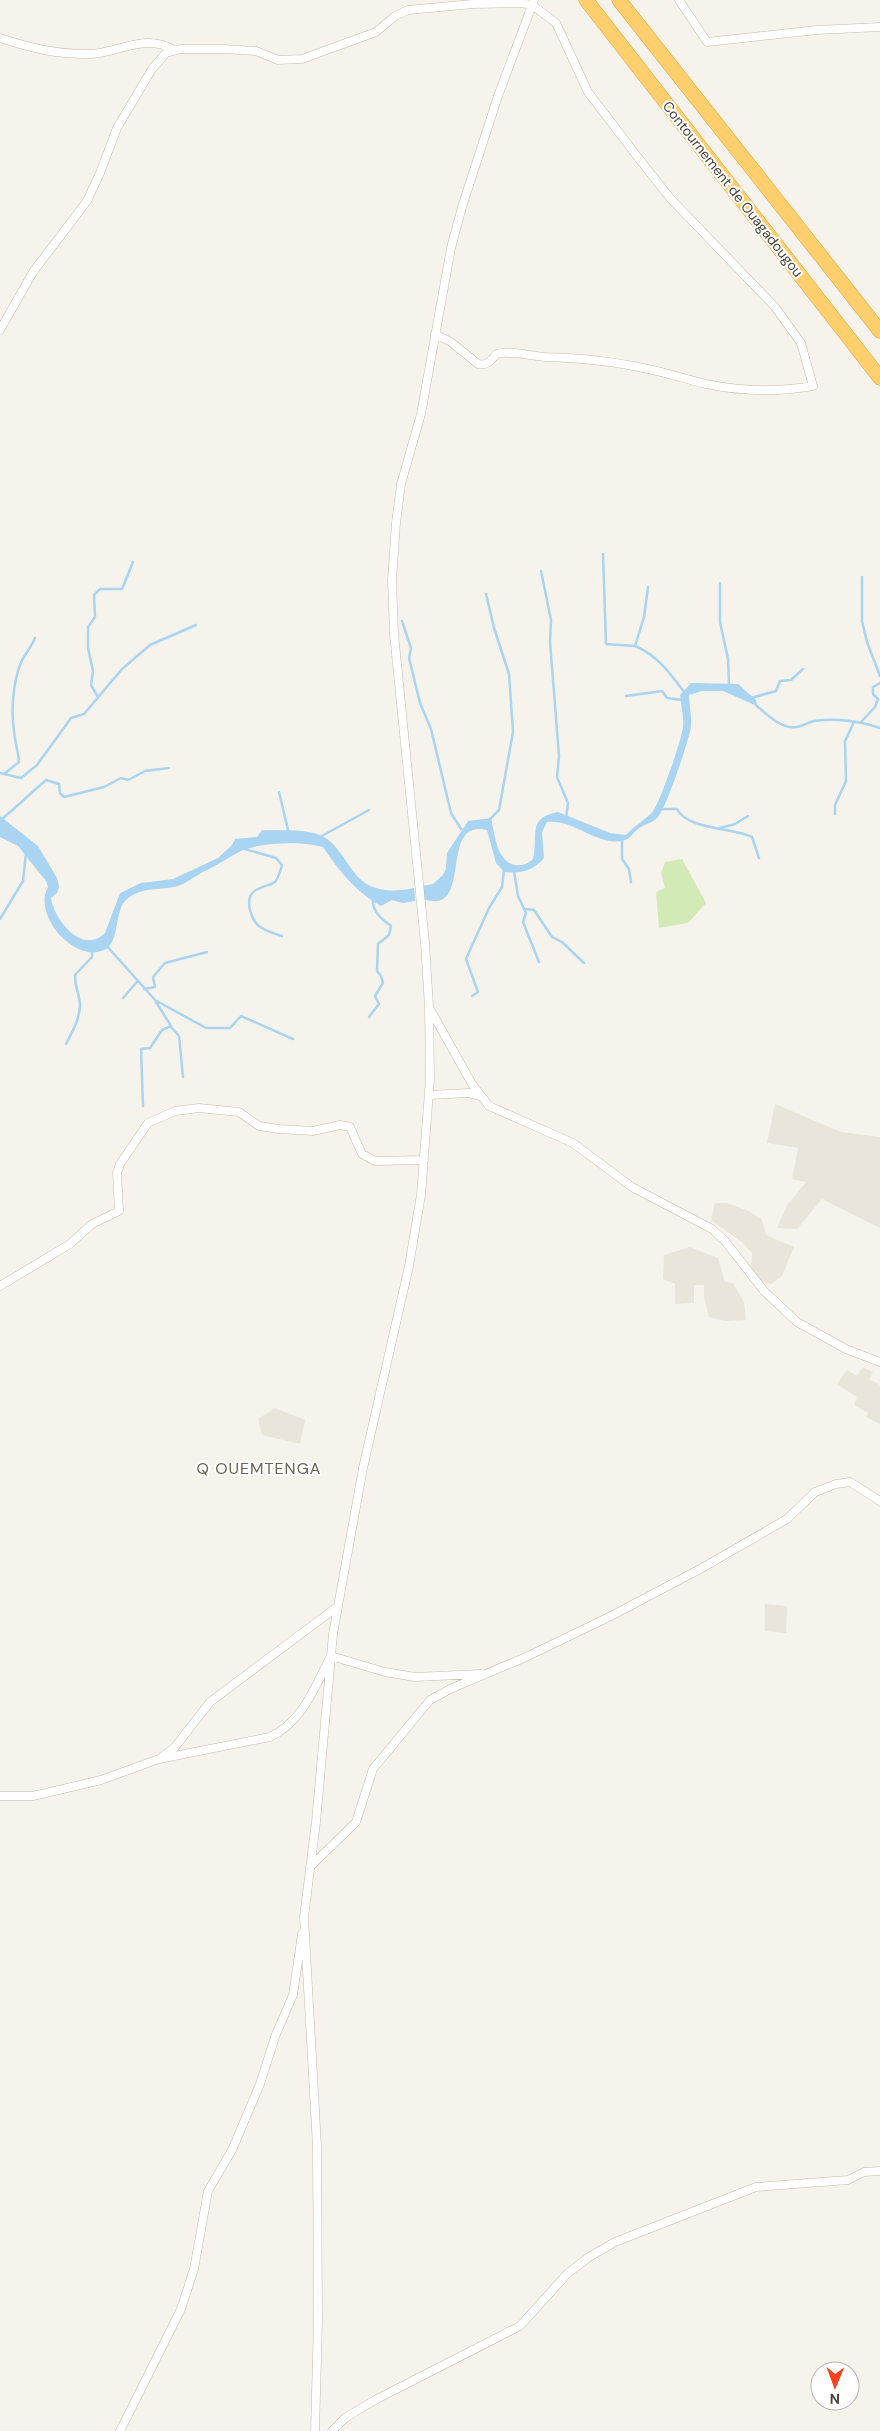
<svg xmlns="http://www.w3.org/2000/svg" width="880" height="2431" font-family="'DM Sans',sans-serif">
<style>
.residential{fill:#eae5da}
.green{fill:#d2eab5}
.water{fill:#a9d4f2}
.lines{fill:none;stroke-linecap:round;stroke-linejoin:round}
.stream{stroke:#a9d4f2;stroke-width:2.5}
.street-casing{stroke:#c2bbae;stroke-width:9}
.highway-casing{stroke:#e0a43c;stroke-width:15}
.street{stroke:#fff;stroke-width:8}
.highway{stroke:#ffcf6e;stroke-width:14}
.labels{text-anchor:middle;dominant-baseline:central;stroke-width:4;stroke-linejoin:round;paint-order:stroke}
.street-label{font-size:14px;fill:#4b4439;stroke:#fff}
.quarter-label{font-size:16px;letter-spacing:1px;fill:#6e6250;stroke:#fff}
</style>
<rect width="100%" height="100%" fill="#f6f3ec"/>
<path class="residential" d="M 775,1104 L 841,1132 L 880,1137 L 880,1228 L 822,1199 L 797,1229 L 777,1228 L 787,1205 L 806,1182 L 792,1179 L 798,1148 L 767,1143 Z
M 715,1203 L 727,1203 L 749,1211 L 762,1220 L 766,1235 L 794,1247 L 782,1276 L 771,1284 L 759,1281 L 751,1271 L 752,1253 L 743,1243 L 711,1220 Z
M 690,1247 L 718,1258 L 725,1282 L 733,1283 L 744,1302 L 746,1320 L 725,1321 L 709,1317 L 704,1298 L 704,1285 L 694,1285 L 694,1303 L 675,1304 L 675,1284 L 663,1279 L 664,1255 Z
M 863,1367 L 873,1372 L 869,1379 L 880,1385 L 880,1424 L 866,1417 L 868,1413 L 854,1405 L 857,1397 L 837,1384 L 847,1370 L 857,1376 Z
M 275,1408 L 305,1420 L 300,1444 L 262,1435 L 258,1419 Z
M 765,1604 L 787,1606 L 786,1633 L 765,1631 Z"/>
<path class="green" d="M 682,859 L 706,903 L 688,923 L 659,928 L 656,892 L 665,888 L 661,873 L 665,862 Z"/>
<path class="water" d="M 691,683 L 738,684 L 756,700 L 757,706 L 723,691 L 702,691 L 689,695 C 689,705 692,716 691,726 C 690,738 666,808 658,817 C 653,823 645,824 639,828 C 632,833 631,840 621,841 C 595,845 574,819 547,822 L 542,832 L 544,858 C 533,871 521,874 504,872 L 496,863 L 487,830 C 444,820 466,890 441,900 C 434,903 429,900 422,899 L 422,886 L 433,884 L 443,875 L 446,869 L 447,853 L 468,821 L 491,818 C 495,834 496,861 515,865 C 523,866 527,864 533,859 C 539,835 526,818 558,812 L 610,833 L 626,835 C 634,826 647,819 653,811 C 660,802 682,739 683,727 C 684,716 681,706 680,695 Z
M 0,816 L 38,846 L 57,878 L 59,887 L 57,893 L 51,898 C 54,919 82,956 105,933 L 120,893 L 141,883 L 173,879 L 218,858 L 232,845 L 235,839 L 257,837 L 262,830 C 280,831 308,828 324,837 C 338,845 344,860 354,872 C 368,892 392,893 414,888 L 415,901 L 403,903 L 392,900 L 381,906 C 355,891 340,872 323,847 C 303,841 261,842 241,851 C 227,858 215,867 201,873 C 194,877 185,884 178,886 C 159,891 143,886 127,899 C 113,911 121,942 104,950 C 74,964 32,914 48,887 L 46,881 L 18,846 L 0,837 Z"/>
<g class="lines">
<path class="stream" d="M 603,554 L 606,644 L 635,646
M 541,571 L 551,620 L 550,642 L 559,756 L 557,777 L 568,803 L 566,818
M 862,577 L 862,621 L 867,642 L 880,676
M 720,583 L 720,622 L 728,659 L 729,685
M 648,587 L 644,617 L 635,646 C 657,655 670,673 684,692
M 486,594 L 494,628 L 509,674 L 513,732 L 499,810 L 490,819
M 402,621 L 411,648 L 409,658 L 420,703 L 431,729 L 451,813 L 461,829
M 626,696 L 662,691 L 667,698 L 682,700
M 98,697 L 91,685 L 93,671 L 88,648 L 88,627 L 95,617 L 94,595 L 100,589 L 122,589 L 133,562
M 751,698 L 776,691 L 780,681 L 791,680 L 803,669
M 756,705 C 766,714 781,729 796,727 C 802,727 808,722 814,721 C 835,718 860,721 880,728
M 861,722 L 875,707 L 878,699 L 873,694 L 873,687 L 880,683
M 0,773 L 21,778 L 37,765 L 71,718 L 84,714 L 122,669 L 150,645 L 196,625
M 4,774 L 19,762 C 18,751 15,742 14,731 C 11,711 13,684 20,665 C 23,656 31,648 35,638
M 279,792 L 289,834
M 660,809 L 677,809 C 688,830 731,827 752,837 L 759,858
M 835,814 L 835,805 L 846,781 L 845,741 L 854,722
M 0,821 L 46,780 L 59,784 L 60,793 L 64,797 L 104,787 L 121,778 L 128,780 L 145,771 L 169,768
M 720,828 L 735,824 L 748,816
M 318,838 L 369,810
M 622,838 L 622,859 L 629,869 L 631,882
M 245,849 L 276,858 L 282,865 C 275,890 274,880 256,890 C 243,897 251,921 260,927 C 267,931 275,934 282,936
M 514,871 L 518,896 L 526,913 L 523,922 L 539,962
M 525,909 L 534,910 L 552,937 L 562,942 L 584,963
M 0,919 L 23,881 L 26,853
M 106,945 L 155,1000 L 206,1028 L 230,1028 L 241,1016 L 293,1039
M 144,989 L 155,987 L 153,977 L 165,963 L 207,952
M 472,996 L 478,992 L 466,959 L 489,908 L 502,887 L 504,870
M 123,998 L 137,982
M 369,1017 L 379,1004 L 375,996 L 383,983 L 381,976 L 377,971 L 378,944 L 389,935 L 391,926 C 382,920 372,911 373,900
M 171,1027 L 179,1036 L 183,1077
M 66,1044 C 73,1031 83,1013 79,998 C 77,987 75,987 75,975 L 92,957 L 92,948
M 143,1106 L 141,1049 L 150,1048 L 162,1030 L 171,1026 L 156,1002"/>
<defs>
<path id="street" d="M 679,0 L 707,42 L 817,30 L 880,27
M 0,38 C 32,48 53,54 88,54 C 118,54 145,32 174,50
M 0,330 L 33,272 L 87,201 L 100,173 L 117,128 L 152,69 L 166,53 L 181,49 L 223,49 L 256,51 L 278,60 L 302,59 L 376,32 L 395,16 L 408,10 L 473,4 L 521,3
M 435,334 L 451,342 L 478,364 C 487,366 491,361 496,354 C 511,350 529,356 545,357 C 578,358 611,361 643,368 C 665,372 685,379 706,384 C 740,391 779,392 813,386 L 801,343 L 775,307 L 670,198 L 640,160 L 588,92 L 556,23 L 532,5 L 521,3 L 519,0
M 430,1009 L 472,1084 L 489,1106 L 573,1143 L 632,1187 L 712,1229 L 725,1241 L 764,1291 L 797,1322 L 846,1349 L 880,1362
M 429,1095 L 469,1093 L 482,1097
M 0,1286 L 70,1244 L 92,1224 L 119,1211 L 117,1173 L 120,1164 L 148,1123 L 175,1111 L 199,1108 L 239,1112 L 259,1126 L 279,1129 L 313,1131 L 340,1125 L 350,1127 L 362,1154 L 375,1161 L 424,1160
M 162,1757 L 175,1747 L 210,1702 L 337,1607
M 0,1796 L 33,1796 L 101,1780 L 159,1759 L 270,1737 C 303,1722 315,1686 331,1656 L 385,1672 L 415,1677 L 481,1674
M 310,1867 L 356,1822 L 373,1769 L 430,1700 L 450,1689 L 526,1657 L 611,1616 L 702,1568 L 787,1519 L 815,1492 L 836,1484 L 850,1482 L 880,1501
M 120,2431 L 181,2309 L 194,2269 L 208,2191 L 232,2150 L 260,2084 L 276,2034 L 293,1995 L 302,1934
M 315,2431 L 318,2320 L 317,2146 L 304,1917 L 316,1822 L 333,1634 L 363,1468 L 409,1266 L 421,1195 L 430,1079 L 429,1007 L 425,943 L 394,634 L 392,580 L 396,523 L 401,484 L 421,414 L 451,248 L 462,207 L 498,96 L 534,0
M 332,2431 L 345,2418 L 375,2400 L 520,2326 L 567,2274 L 589,2257 L 615,2242 L 756,2187 L 848,2180 L 864,2172 L 880,2171"/>
<path id="highway" d="M 586,0 L 880,378
M 619,0 L 880,331"/>
</defs>
<use href="#street" class="street-casing"/>
<use href="#highway" class="highway-casing"/>
<use href="#street" class="street"/>
<use href="#highway" class="highway"/>
</g>
<g class="labels">
<g class="street-label">
<text transform="translate(733 189) rotate(52)">Contournement de Ouagadougou</text>
</g>
<g class="quarter-label">
<text x="259" y="1468">Q OUEMTENGA</text>
</g>
</g>
<g transform="translate(835 2386) rotate(181)"><circle r="24" fill="#ffffff" stroke="#b7b4b0"/>
<path d="M0-4L9 19L0 12L-9 19Z" fill="#fc3f1d"/>
<text y="-8" font-size="14" font-weight="bold" text-anchor="middle" fill="#4b4439">N</text>
</g>
</svg>
